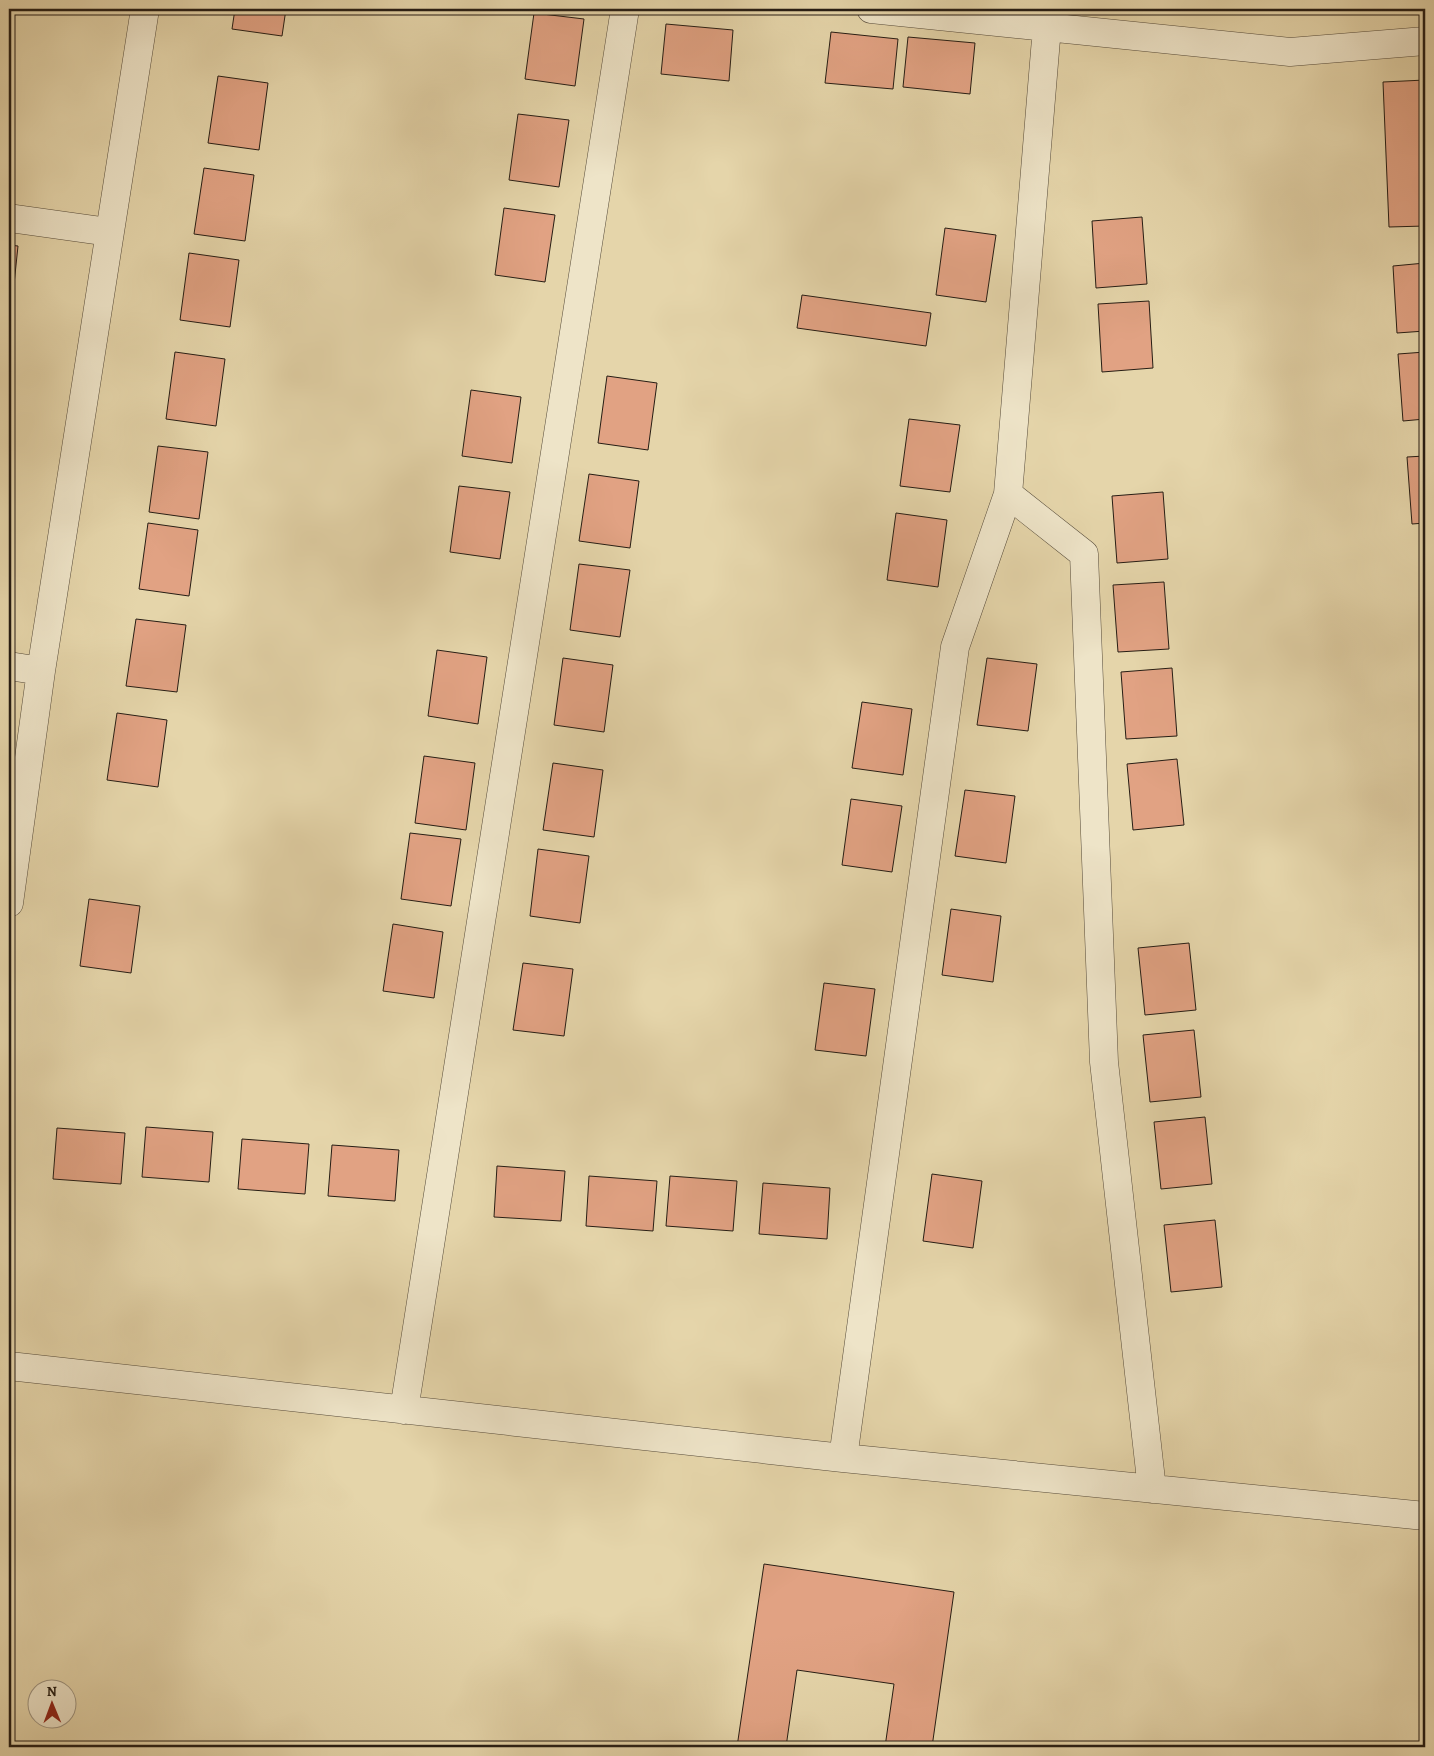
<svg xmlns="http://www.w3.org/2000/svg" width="1434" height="1756" font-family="Alegreya,serif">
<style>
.building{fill:#e1a283;stroke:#261d14}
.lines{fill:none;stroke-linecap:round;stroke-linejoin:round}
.minor-casing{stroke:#564b3a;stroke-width:29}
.minor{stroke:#eee4c8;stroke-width:28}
</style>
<rect width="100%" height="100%" fill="#e5d5aa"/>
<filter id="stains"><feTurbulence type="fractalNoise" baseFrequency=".004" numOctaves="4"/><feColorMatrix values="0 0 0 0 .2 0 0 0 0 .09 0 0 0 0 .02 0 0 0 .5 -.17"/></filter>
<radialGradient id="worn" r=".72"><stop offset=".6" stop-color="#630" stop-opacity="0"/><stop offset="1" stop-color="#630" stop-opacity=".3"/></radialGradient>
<path class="building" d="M 235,9 L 286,9 L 282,36 L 232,29 Z
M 534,13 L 584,19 L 575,86 L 525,79 Z
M 666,24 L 733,30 L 729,81 L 661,74 Z
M 831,32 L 898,39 L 893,89 L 825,83 Z
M 908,37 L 975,43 L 970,94 L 903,87 Z
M 218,76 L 268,83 L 259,150 L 208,143 Z
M 1425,80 L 1425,226 L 1389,227 L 1383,82 Z
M 518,114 L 569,120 L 559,187 L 509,180 Z
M 204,168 L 254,175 L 245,241 L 194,234 Z
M 504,208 L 555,215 L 545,282 L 495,275 Z
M 1142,217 L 1147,284 L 1096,288 L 1092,221 Z
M 945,228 L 996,235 L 986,302 L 936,295 Z
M 9,245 L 18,246 L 11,313 L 9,312 Z
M 189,253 L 239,260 L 230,327 L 180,320 Z
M 1425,263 L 1425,331 L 1397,333 L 1393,266 Z
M 802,295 L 931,313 L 926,346 L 797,328 Z
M 1149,301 L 1153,368 L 1102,372 L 1098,304 Z
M 175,352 L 225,359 L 216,426 L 166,419 Z
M 1425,352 L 1425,419 L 1403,421 L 1398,354 Z
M 607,376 L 657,383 L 648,450 L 598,443 Z
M 471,390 L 521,397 L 512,463 L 462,456 Z
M 909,419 L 960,425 L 950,492 L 900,486 Z
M 158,446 L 208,452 L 199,519 L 149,512 Z
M 1425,456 L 1425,523 L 1412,524 L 1407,457 Z
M 589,474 L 639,481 L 630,548 L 579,541 Z
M 459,486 L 510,492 L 500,559 L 450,552 Z
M 1163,492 L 1168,559 L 1117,563 L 1112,496 Z
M 896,513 L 947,520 L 938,587 L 887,580 Z
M 148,523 L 198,530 L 189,596 L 139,589 Z
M 579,564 L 630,570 L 620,637 L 570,630 Z
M 1164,582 L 1169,649 L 1118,652 L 1113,585 Z
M 136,619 L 186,625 L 177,692 L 126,686 Z
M 1421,629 L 1425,629 L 1425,694 Z
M 437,650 L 487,657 L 478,724 L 428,716 Z
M 563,658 L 613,665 L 604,732 L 554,725 Z
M 987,658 L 1037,664 L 1028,731 L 977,725 Z
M 1172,668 L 1177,736 L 1126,739 L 1121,672 Z
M 862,702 L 912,709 L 903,775 L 852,768 Z
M 117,713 L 167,720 L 158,787 L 107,780 Z
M 424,756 L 475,763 L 466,830 L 415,823 Z
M 1177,759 L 1184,825 L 1133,830 L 1127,764 Z
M 553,763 L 603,770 L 594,837 L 543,830 Z
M 965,790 L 1015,796 L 1006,863 L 955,856 Z
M 851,799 L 902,806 L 892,872 L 842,865 Z
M 410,833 L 461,839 L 451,906 L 401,899 Z
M 538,849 L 589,856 L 580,923 L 530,916 Z
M 89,899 L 140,906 L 131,973 L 80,966 Z
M 951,909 L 1001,916 L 993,982 L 942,975 Z
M 393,924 L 443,932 L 434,998 L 383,991 Z
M 1189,943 L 1196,1010 L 1145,1015 L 1138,948 Z
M 523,963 L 573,969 L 564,1036 L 513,1030 Z
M 824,983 L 875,989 L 866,1056 L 815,1050 Z
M 1194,1030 L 1201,1097 L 1150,1102 L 1143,1035 Z
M 1205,1117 L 1212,1184 L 1161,1189 L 1154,1122 Z
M 146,1127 L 213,1132 L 209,1182 L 142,1177 Z
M 57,1128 L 125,1133 L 121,1184 L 53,1179 Z
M 242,1139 L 309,1144 L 305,1194 L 238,1189 Z
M 332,1145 L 399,1150 L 395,1201 L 328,1196 Z
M 497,1166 L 565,1171 L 561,1221 L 494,1217 Z
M 932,1174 L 982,1181 L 973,1248 L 923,1241 Z
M 589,1176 L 657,1181 L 653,1231 L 586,1226 Z
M 670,1176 L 737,1181 L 733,1231 L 666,1226 Z
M 763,1183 L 830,1188 L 827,1239 L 759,1234 Z
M 1215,1220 L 1222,1287 L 1171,1292 L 1164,1225 Z
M 764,1564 L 954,1592 L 932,1747 L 885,1747 L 894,1684 L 797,1670 L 786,1747 L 737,1747 Z"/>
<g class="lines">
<defs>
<path id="minor" d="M 871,9 L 1290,52 L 1425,41
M 9,218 L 109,232
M 1008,494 L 1084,554 L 1104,1062 L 1152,1489
M 9,666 L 41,671
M 9,903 L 41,671 L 145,9
M 9,1366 L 843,1458 L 1425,1516
M 404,1410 L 625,9
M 843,1458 L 955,647 L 1008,494 L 1047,27"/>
</defs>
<use href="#minor" class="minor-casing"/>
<use href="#minor" class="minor"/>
</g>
<rect width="1434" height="1756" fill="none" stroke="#e5d5aa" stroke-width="30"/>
<rect x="10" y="10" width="1414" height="1736" fill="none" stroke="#261d14" stroke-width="2.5"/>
<rect x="15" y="15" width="1404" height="1726" fill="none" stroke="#261d14"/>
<g transform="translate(52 1704) rotate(359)"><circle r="24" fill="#eee4c8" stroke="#9e9480"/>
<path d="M0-4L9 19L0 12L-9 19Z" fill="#8f2418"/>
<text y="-8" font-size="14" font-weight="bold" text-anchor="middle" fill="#261d14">N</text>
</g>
<rect width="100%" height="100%" filter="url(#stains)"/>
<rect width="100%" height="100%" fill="url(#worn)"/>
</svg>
